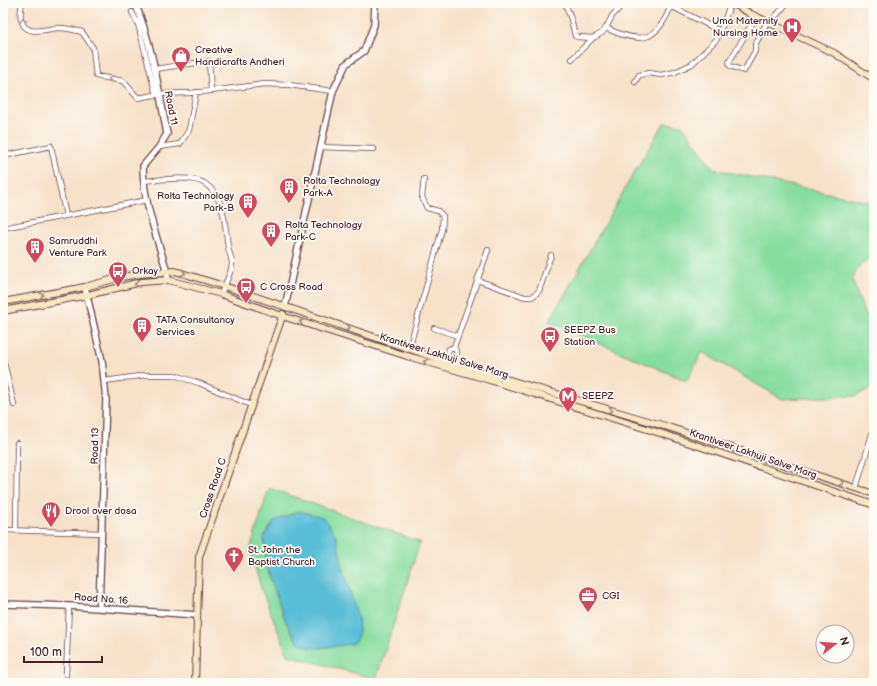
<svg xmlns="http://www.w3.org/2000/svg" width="877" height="686" font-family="'Balsamiq Sans',sans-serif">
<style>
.green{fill:#87dda0;stroke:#687e66;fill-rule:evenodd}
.water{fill:#59bdd7;stroke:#526e81}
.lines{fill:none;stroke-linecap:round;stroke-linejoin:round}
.minor-casing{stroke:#643c43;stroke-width:6}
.tertiary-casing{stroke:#643c43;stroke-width:8}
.secondary-casing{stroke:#643c43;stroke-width:8}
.minor{stroke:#fff;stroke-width:4.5}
.tertiary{stroke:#fff;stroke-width:5.5}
.secondary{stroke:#f7e8c3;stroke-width:6}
.oneway{stroke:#ae9aa0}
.oneway2{stroke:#a08477}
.labels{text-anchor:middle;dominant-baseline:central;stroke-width:3.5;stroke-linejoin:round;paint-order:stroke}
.poi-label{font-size:10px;fill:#4a1f2b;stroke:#fdfcf7;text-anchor:start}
.street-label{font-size:10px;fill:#4a1f2b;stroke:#fdfcf7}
</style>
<rect width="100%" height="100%" fill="#fdfcf7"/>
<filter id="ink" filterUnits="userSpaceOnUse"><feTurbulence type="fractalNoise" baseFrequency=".025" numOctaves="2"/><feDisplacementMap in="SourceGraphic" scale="8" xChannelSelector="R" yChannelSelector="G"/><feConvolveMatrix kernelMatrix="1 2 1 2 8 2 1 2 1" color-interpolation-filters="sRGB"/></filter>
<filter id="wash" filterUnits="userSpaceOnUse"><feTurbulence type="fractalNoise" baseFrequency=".012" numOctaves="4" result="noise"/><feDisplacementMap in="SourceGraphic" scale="16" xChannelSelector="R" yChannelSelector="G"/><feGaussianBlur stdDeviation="0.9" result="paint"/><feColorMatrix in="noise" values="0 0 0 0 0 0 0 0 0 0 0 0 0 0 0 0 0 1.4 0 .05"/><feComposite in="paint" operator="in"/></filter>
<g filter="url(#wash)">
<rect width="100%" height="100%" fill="#f6e1c9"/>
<path class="green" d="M 664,123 L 682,125 L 714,169 L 874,203 L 874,255 L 860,265 L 852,279 L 864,313 L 874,318 L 874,387 L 855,396 L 782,399 L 702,352 L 687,381 L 549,322 L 631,178 Z
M 269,488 L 420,542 L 376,679 L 288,655 L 261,588 L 250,550 ZM 336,535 L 342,565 L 358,619 L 359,632 L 297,641 L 286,622 L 270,578 L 266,559 Z"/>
<path class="water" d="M 298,511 L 323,517 L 336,535 L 342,565 L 358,619 L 359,632 L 356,640 L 351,644 L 320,648 L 308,647 L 297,641 L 286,622 L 270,578 L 266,559 L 264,537 L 274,521 Z"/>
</g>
<g filter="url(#ink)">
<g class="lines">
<defs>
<path id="minor" d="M 22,3 C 21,9 19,16 22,22 C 27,37 48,28 59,28 C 67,28 75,30 82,32 L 93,48 L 96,76 L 123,81 L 138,98 L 160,94 L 190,93 L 211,91
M 565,3 L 571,19 L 575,36 L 578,37 L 593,38
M 671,6 L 720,31
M 132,12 L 138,24 L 156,95
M 756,17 L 729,62 L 730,66 L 744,71 L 755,51 L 755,45 L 767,22
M 770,23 L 787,3
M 606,28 C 641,45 658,42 672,3
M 572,59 L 593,38 L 602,33 L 606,28 L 612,16 L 624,3
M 155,69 L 209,61 L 211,91 L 265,84 L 289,85 L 333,91
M 635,82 L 639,75 L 649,73 L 661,75 L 675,72 L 692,64 L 717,39 L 731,3
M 159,147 L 180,144 L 189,130 L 196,92
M 320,147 L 374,149
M 3,156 L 51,146 L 66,216
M 143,181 C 159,180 189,175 204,183 C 225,196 225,225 228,247 C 229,252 231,257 232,262 C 233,270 224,286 221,294
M 3,228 L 147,200
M 477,280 L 525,297 L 532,297 L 539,291 L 551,255
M 434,328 L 458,336
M 409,349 L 442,229 L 443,216 L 438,211 L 427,208 L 422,197 L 424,179
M 3,358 L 14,405
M 445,361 L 449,349 L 454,347 L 488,250
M 453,363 L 457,353 L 454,347
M 105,381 L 146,375 L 174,375 L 199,383 L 251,405
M 856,488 L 872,434
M 3,530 L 102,533
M 16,530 L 17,443
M 66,675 L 69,606"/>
<path id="tertiary" d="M 135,3 C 152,44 159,90 167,134 L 159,147 L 143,166 C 143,202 157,237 167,272 L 168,280
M 85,287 L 102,361 L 106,399 L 99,608
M 285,307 L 333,91 L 346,64 L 364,51 L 374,25 L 375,3
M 3,604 L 69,606 L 197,615"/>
<path id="secondary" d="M 732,3 L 751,14 L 834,53 L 874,79
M 3,302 L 85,287 L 121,277 L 141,274 L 175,271 L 224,286 L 445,361 L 665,426 L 874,494
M 3,311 L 88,295 L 141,282 L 168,280 L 221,294 L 282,316 L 407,356 L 480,377 L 663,434 L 874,505
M 195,683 L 199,557 L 283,314"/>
</defs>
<use href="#minor" class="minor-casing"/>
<use href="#tertiary" class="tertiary-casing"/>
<use href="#secondary" class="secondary-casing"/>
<use href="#minor" class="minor"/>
<use href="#tertiary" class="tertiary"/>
<use href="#secondary" class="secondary"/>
</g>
<defs><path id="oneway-chevron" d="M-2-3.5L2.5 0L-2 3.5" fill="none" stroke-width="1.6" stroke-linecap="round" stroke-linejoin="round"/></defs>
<g class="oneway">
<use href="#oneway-chevron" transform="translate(23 20) rotate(-104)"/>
<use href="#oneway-chevron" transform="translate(111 79) rotate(-171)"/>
</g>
<g class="oneway2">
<use href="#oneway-chevron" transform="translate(183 273) rotate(16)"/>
<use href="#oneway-chevron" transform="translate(137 284) rotate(169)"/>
<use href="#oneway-chevron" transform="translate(41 295) rotate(-11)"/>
<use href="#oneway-chevron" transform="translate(302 322) rotate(-162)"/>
<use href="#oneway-chevron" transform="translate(348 328) rotate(19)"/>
<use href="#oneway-chevron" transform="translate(426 362) rotate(-164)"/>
<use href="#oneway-chevron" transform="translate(610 410) rotate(16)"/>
<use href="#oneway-chevron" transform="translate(841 483) rotate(18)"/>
</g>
</g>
<defs>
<symbol id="hospital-pin" viewBox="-11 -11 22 30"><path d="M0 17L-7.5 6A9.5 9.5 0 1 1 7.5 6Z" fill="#d1495b" stroke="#fdfcf7"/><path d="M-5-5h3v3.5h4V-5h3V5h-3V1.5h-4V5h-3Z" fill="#fff"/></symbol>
<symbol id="shop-pin" viewBox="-11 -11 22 30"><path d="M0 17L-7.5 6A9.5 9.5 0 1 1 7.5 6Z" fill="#d1495b" stroke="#fdfcf7"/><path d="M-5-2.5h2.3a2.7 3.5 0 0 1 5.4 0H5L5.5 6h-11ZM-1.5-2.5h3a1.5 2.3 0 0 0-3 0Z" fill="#fff"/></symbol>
<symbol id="building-pin" viewBox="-11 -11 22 30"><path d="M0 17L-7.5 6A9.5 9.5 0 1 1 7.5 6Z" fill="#d1495b" stroke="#fdfcf7"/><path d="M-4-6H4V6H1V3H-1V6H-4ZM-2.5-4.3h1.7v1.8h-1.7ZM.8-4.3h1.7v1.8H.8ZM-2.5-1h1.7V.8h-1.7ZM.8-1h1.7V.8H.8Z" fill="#fff"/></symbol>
<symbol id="bus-pin" viewBox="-11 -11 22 30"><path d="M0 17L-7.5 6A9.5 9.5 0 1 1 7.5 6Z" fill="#d1495b" stroke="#fdfcf7"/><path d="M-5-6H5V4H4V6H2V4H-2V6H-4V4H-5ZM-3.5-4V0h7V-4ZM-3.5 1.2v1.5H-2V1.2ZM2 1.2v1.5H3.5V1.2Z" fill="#fff"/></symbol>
<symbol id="metro-pin" viewBox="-11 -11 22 30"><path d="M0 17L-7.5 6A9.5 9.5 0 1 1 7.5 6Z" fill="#d1495b" stroke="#fdfcf7"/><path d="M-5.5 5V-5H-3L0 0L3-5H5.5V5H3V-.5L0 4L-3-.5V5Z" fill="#fff"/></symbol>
<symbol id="restaurant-pin" viewBox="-11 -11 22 30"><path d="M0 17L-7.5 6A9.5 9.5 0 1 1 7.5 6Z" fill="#d1495b" stroke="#fdfcf7"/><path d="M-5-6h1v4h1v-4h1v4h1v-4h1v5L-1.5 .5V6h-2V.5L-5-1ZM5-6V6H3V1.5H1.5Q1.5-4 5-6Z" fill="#fff"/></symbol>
<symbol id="church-pin" viewBox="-11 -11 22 30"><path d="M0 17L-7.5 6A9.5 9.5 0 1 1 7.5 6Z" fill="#d1495b" stroke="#fdfcf7"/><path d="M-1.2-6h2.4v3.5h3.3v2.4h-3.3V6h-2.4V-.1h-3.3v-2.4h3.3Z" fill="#fff"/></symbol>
<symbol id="office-pin" viewBox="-11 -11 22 30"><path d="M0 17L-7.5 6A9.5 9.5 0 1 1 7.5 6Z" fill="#d1495b" stroke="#fdfcf7"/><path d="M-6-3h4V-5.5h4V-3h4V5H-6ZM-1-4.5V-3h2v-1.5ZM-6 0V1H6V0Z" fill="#fff"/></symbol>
</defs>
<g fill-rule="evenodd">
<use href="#hospital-pin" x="781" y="16" width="22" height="30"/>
<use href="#shop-pin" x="170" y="45" width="22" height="30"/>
<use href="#building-pin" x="278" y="176" width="22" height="30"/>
<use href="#building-pin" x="237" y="191" width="22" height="30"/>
<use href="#building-pin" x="260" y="220" width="22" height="30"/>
<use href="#building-pin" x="24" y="236" width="22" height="30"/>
<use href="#bus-pin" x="107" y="260" width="22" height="30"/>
<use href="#bus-pin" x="235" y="276" width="22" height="30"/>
<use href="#building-pin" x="131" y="315" width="22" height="30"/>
<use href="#bus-pin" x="539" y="325" width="22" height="30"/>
<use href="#metro-pin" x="557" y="385" width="22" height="30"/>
<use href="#restaurant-pin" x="40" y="500" width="22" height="30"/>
<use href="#church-pin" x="223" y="545" width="22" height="30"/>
<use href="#office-pin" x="577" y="585" width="22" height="30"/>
</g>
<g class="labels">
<g class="poi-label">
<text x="778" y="21" text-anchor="end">Uma Maternity<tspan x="778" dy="12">Nursing Home</tspan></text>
<text x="195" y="50">Creative<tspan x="195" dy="12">Handicrafts Andheri</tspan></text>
<text x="303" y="181">Rolta Technology<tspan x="303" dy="12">Park-A</tspan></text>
<text x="234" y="196" text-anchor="end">Rolta Technology<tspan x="234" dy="12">Park-B</tspan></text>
<text x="285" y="225">Rolta Technology<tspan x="285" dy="12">Park-C</tspan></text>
<text x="49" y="241">Samruddhi<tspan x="49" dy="12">Venture Park</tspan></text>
<text x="132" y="271">Orkay</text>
<text x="260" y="287">C Cross Road</text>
<text x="156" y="320">TATA Consultancy<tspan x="156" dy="12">Services</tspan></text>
<text x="564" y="330">SEEPZ Bus<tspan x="564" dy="12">Station</tspan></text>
<text x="582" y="396">SEEPZ</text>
<text x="65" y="511">Drool over dosa</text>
<text x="248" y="550">St. John the<tspan x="248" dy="12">Baptist Church</tspan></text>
<text x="602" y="596">CGI</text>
</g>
<g class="street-label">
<text transform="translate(171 108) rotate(79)">Road 11</text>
<text transform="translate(444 356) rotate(17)">Krantiveer Lakhuji Salve Marg</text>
<text transform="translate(95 446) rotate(-89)">Road 13</text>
<text transform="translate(753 454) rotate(19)">Krantiveer Lakhuji Salve Marg</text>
<text transform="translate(213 488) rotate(-71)">Cross Road C</text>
<text transform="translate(101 599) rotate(4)">Road No. 16</text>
</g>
</g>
<rect width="877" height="686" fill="none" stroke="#fdfcf7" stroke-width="16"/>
<g transform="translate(835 644) rotate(73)"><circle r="19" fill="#fdfcf7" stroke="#b5a4a5"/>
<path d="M0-3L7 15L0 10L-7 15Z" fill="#d1495b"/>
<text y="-6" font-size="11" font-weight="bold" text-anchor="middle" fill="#4a1f2b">N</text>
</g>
<path d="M24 656v6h78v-6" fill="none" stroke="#4a1f2b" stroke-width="2"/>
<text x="30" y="656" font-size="12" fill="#4a1f2b" stroke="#fdfcf7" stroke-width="3" paint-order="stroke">100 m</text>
</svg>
